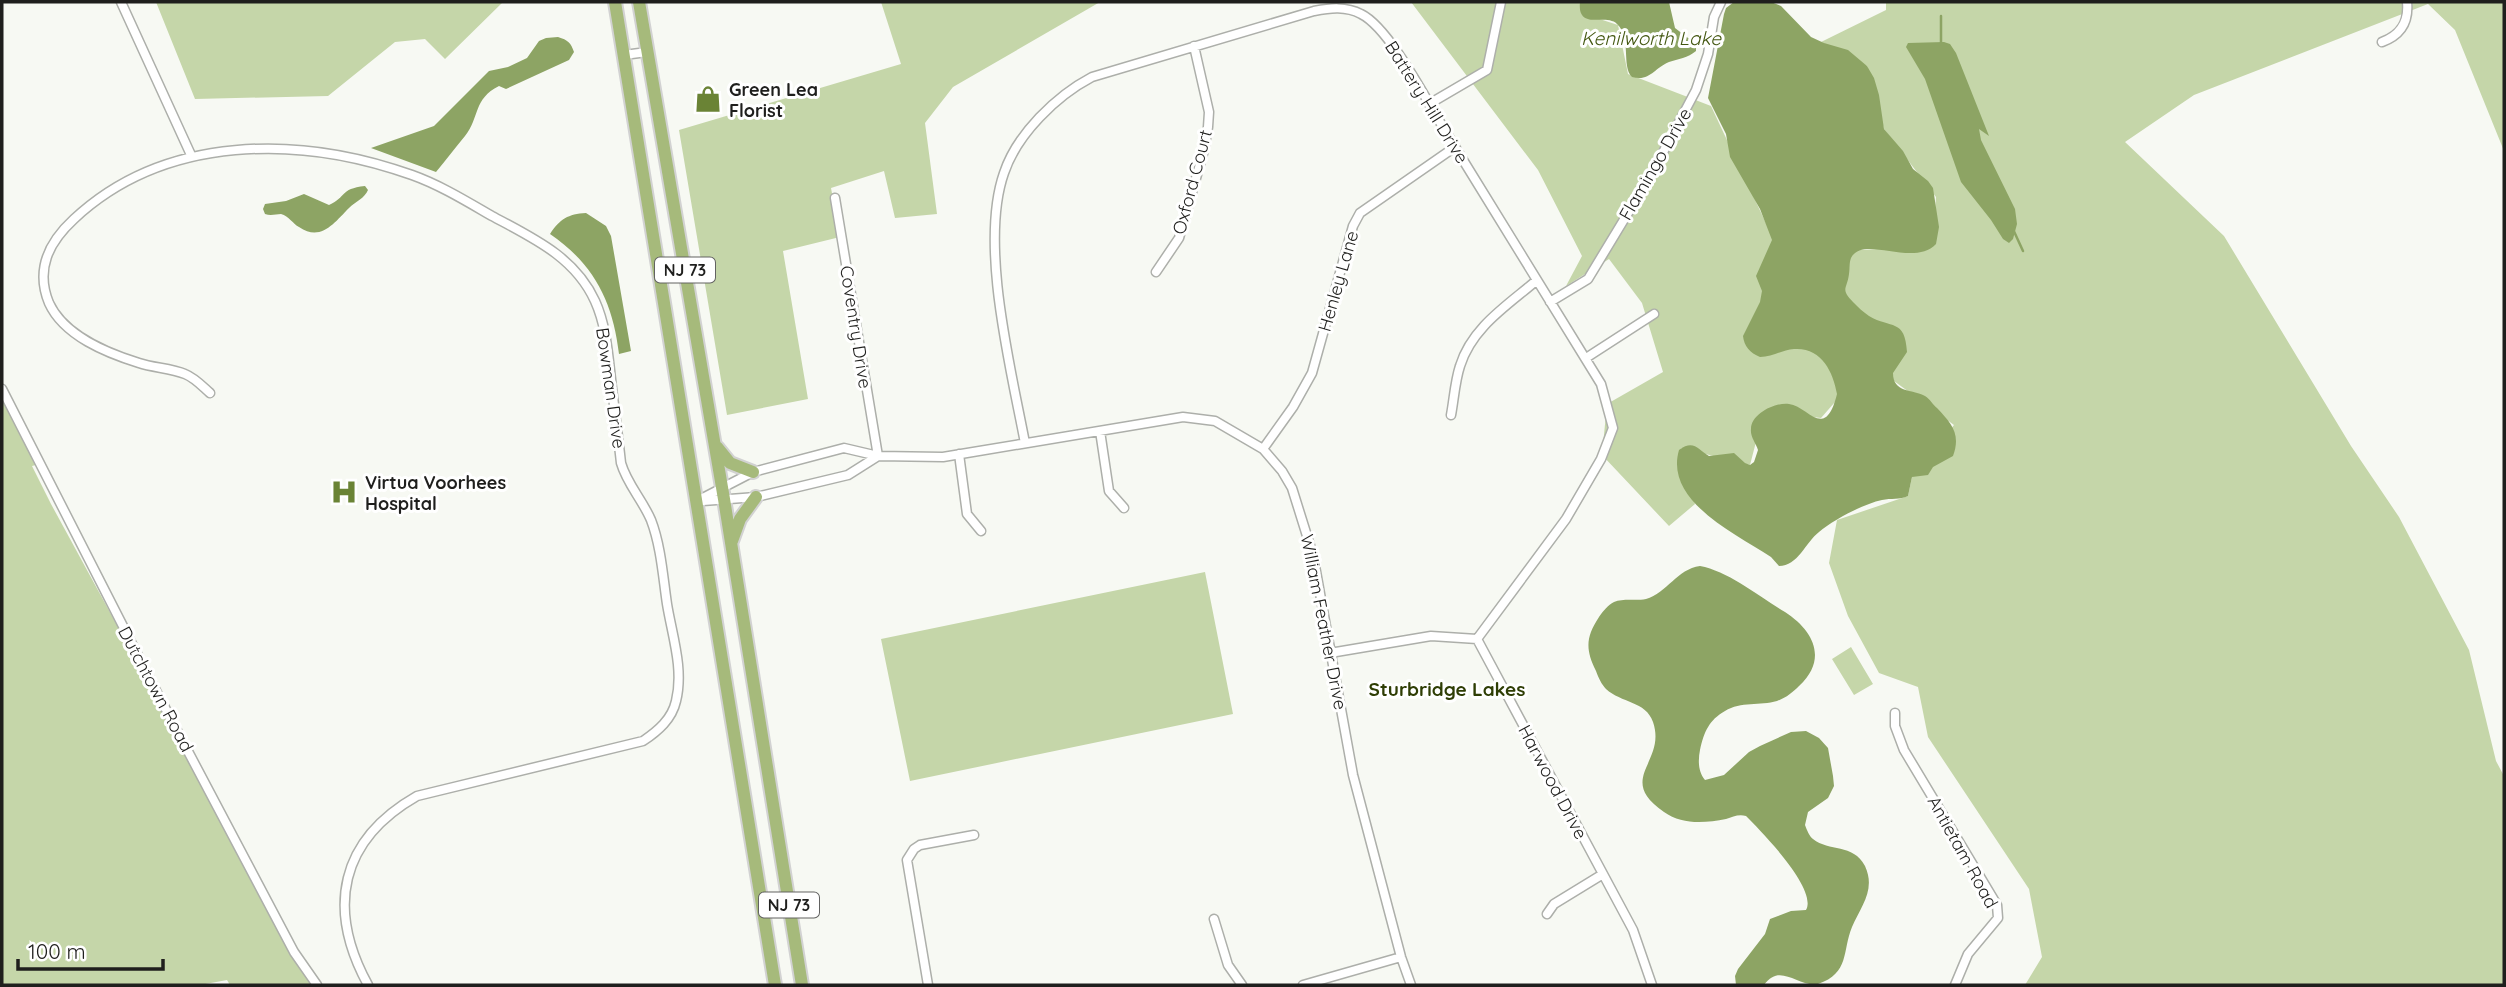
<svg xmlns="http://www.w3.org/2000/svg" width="2506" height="987" font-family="Quicksand,sans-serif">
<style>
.green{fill:#c5d6a9}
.water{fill:#8da464}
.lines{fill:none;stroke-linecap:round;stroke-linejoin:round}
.stream{stroke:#8da464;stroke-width:2.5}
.minor-casing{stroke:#adafaa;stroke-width:11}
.trunk-casing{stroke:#d2d2d2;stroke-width:16}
.minor{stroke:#fff;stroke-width:8}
.trunk{stroke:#a6ba7b;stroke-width:12}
.labels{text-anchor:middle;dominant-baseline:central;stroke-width:6;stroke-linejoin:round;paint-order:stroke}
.shield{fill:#fff;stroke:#626261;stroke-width:2}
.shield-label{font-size:16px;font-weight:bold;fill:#1f1f1d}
.poi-label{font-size:18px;font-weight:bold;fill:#1f1f1d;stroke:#fff;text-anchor:start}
.street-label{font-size:18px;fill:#1f1f1d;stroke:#fff}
.water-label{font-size:19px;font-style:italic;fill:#435710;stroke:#fff}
.neighbourhood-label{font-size:19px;font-weight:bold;fill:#2f3e05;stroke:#fff}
</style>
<rect width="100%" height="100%" fill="#f7f9f3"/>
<path class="green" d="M 156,2 L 503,2 L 445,59 L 425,39 L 395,42 L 328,96 L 195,99 Z
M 881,2 L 1100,2 L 953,87 L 925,123 L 937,214 L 895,218 L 884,171 L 831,188 L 840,237 L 783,251 L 808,399 L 727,415 L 679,130 L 901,64 Z
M 1411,2 L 1587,2 L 1581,13 L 1618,25 L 1628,74 L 1711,106 L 1772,236 L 1860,250 L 1933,246 L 1936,197 L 1884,129 L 1867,66 L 1821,42 L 1886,10 L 1886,2 L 2504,2 L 2504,151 L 2455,30 L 2428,4 L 2194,95 L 2125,142 L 2224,236 L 2351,446 L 2399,517 L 2469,650 L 2496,761 L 2504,776 L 2504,985 L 2025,985 L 2042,957 L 2029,889 L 1928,737 L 1918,687 L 1879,673 L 1848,616 L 1829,563 L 1837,520 L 1908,496 L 1912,477 L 1954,425 L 1894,381 L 1835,402 L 1821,418 L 1764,411 L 1750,465 L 1681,448 L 1695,504 L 1669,526 L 1602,455 L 1607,404 L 1663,372 L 1642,303 L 1609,259 L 1566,286 L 1582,256 L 1538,170 Z
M 2,389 L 40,464 L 32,466 L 51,504 L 313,985 L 230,985 L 227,980 L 200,985 L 2,985 Z
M 1205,572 L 1233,714 L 910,781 L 881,639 Z
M 1851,647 L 1873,684 L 1854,695 L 1832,659 Z"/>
<path class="water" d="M 1580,2 L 1669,2 L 1675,28 L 1696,44 L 1696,51 C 1688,58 1678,59 1669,62 C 1654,68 1650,82 1632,77 C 1621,66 1632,38 1617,24 C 1606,13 1577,31 1580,2 Z
M 1734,2 L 1771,2 L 1781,6 L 1811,37 L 1824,43 L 1848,50 L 1867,66 L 1874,78 L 1879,95 L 1884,129 L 1903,151 L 1913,169 L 1928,181 L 1933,188 L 1939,227 L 1936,244 C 1913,268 1863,234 1851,258 C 1849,263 1850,268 1849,274 C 1847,290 1840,288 1853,302 C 1858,307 1863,312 1869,316 C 1891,329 1905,318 1907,352 L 1893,373 C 1893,393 1912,389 1925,396 C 1930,399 1933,405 1937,408 C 1952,424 1961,434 1953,456 L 1933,467 L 1928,475 L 1912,477 L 1908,496 C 1900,500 1891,498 1882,500 C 1863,504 1833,520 1819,532 C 1805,543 1798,566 1779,566 L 1771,557 C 1736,534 1664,501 1679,450 C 1694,439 1698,450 1709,456 L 1734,453 L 1745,463 L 1750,465 L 1754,462 L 1758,450 C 1756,443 1750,437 1751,429 C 1751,414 1775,402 1789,404 C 1808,406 1825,442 1837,394 C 1833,371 1821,347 1794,349 C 1782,350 1772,357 1760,357 C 1750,353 1744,346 1743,336 L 1760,302 L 1762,291 L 1756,276 L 1772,240 L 1760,209 L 1730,157 L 1726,134 L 1708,98 L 1724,14 L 1726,8 Z
M 558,37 C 568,40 571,43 574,52 L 569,60 L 506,89 L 499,86 C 473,99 480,117 465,136 C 455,148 446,160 436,172 L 371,148 L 434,126 L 489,71 L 508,67 L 527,58 L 539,41 L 546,38 Z
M 1944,42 L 1950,44 L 1956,53 L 1989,136 L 1979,129 L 1981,140 L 2015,209 L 2017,224 L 2013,239 L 2009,243 L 2003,239 L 1991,220 L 1961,182 L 1925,79 L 1906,47 L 1908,43 Z
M 365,186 L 368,190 C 365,198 355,202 349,208 C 334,223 321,242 299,227 C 293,224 289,216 281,214 C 276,214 271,216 265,214 L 263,209 L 265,204 L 286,201 L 304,194 L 329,205 C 347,197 339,189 365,186 Z
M 586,213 L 606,226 L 611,236 L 631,351 L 619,354 C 613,302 594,264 550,234 C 560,219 568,214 586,213 Z
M 1700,566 C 1728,571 1760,597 1785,612 C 1814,631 1828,659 1799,686 C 1793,692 1786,698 1777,701 C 1760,706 1741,701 1725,711 C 1709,720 1704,732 1700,750 C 1698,760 1698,772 1705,780 L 1724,775 L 1749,752 L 1760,746 L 1791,732 L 1806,731 L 1819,738 L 1828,748 L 1833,776 L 1834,786 L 1828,798 L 1808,812 L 1805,825 C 1807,830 1809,836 1813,839 C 1829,852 1853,843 1865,866 C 1876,890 1861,906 1852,927 C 1842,951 1850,973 1818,984 C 1797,987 1780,962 1764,985 L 1736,985 L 1735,976 L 1738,969 L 1765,934 L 1770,919 L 1791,911 L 1806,910 C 1818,889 1761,831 1746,816 C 1738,814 1733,817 1726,819 C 1705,823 1682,825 1664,812 C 1615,778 1667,763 1653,722 C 1646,701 1621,703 1606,689 C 1602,685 1598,677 1596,671 C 1585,649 1586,637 1599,617 C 1603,611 1608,605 1614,602 C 1623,598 1636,601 1646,599 C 1667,593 1677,569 1700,566 Z"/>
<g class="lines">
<path class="stream" d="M 1941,44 L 1941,16
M 2012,227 L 2023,251"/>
<defs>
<path id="minor" d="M 121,2 L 191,155
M 2382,42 C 2401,35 2409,22 2407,2
M 624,55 L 647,52
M 1429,104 L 1487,70 L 1501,2
M 835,198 L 878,456
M 1156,272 L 1179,238 L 1204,150 L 1208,127 L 1209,112 L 1194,46
M 1550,302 L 1588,279 L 1651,175 L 1696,90 L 1708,54 L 1714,17 L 1721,2
M 1586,358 L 1654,314
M 2,389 L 153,685 L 294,952 L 317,985
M 210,393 C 202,386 195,378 185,374 C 171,368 154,368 139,363 C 107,353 64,336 49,303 C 35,269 49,242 74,219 C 165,134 300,135 412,175 C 440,185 466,201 492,216 C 533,238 575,257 595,301 C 606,325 608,353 611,379 C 614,407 618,435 621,463 C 627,484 642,499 651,520 C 661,546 663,577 667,604 C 672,635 684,669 676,701 C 672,719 658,731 643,741 L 417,796 C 340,840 326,908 368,985
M 1451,415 C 1454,399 1455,381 1460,366 C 1472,327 1508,305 1537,280
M 1100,431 L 1109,491 L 1124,508
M 1025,443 C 1011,369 979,244 1004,173 C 1017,134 1056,96 1092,77 L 1314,11 C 1330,8 1346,6 1361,14 C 1390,28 1429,105 1447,134 C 1499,218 1550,301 1601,384 L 1613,428 L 1601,459 L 1566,519 L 1477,639
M 1263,449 L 1293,407 L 1312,373 L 1353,226 L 1360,213 L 1455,147
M 959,454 L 967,514 L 981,531
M 697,501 L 753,472 L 844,448 L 878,456 L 943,457 L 1183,417 L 1215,421 L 1263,449 L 1282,471 L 1292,488 L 1313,555 L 1353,775 L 1401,957 L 1411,985
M 703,501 L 756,497 L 848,475 L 878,456
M 1330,653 L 1431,636 L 1477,639 L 1633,930 L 1652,985
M 1895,713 L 1895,726 L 1904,750 L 1997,905 L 1998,918 L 1968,954 L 1955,985
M 1547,914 L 1554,904 L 1603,874
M 1214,919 L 1228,965 L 1242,985
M 928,985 L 907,860 L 914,849 L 920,845 L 974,835
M 1303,985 L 1401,957"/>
<path id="trunk" d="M 615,2 L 775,985
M 639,2 L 724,499 L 802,985
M 717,447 L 730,463 L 753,472
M 732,541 L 740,519 L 756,497"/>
</defs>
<use href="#minor" class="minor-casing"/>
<use href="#trunk" class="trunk-casing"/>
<use href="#minor" class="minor"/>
<use href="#trunk" class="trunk"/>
</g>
<defs>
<symbol id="shop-bare" viewBox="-9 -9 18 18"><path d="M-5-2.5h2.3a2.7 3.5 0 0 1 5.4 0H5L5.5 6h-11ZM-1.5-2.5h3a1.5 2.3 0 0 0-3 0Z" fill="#6a8335" stroke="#fff" stroke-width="2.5" paint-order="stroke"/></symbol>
<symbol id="hospital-bare" viewBox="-9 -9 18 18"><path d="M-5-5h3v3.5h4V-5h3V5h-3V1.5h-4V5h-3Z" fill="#6a8335" stroke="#fff" stroke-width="2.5" paint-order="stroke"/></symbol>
</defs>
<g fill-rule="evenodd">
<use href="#shop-bare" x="689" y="80" width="38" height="38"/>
<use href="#hospital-bare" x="325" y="473" width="38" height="38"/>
</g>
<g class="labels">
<g class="shield">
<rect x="655" y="257.5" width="60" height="25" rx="5"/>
<rect x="759" y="892.5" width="60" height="25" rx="5"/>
</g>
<g class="shield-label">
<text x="685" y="270">NJ 73</text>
<text x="789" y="905">NJ 73</text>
</g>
<g class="poi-label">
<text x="729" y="89">Green Lea<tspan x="729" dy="21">Florist</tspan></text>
<text x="365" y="482">Virtua Voorhees<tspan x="365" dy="21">Hospital</tspan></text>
</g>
<g class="street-label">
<text transform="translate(1427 102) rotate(58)">Battery Hill Drive</text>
<text transform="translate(1655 164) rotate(-60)">Flamingo Drive</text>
<text transform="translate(1192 182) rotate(-75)">Oxford Court</text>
<text transform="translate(1338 281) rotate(-74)">Henley Lane</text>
<text transform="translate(856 327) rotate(81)">Coventry Drive</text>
<text transform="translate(611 388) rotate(82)">Bowman Drive</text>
<text transform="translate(1324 622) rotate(79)">William Feather Drive</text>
<text transform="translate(156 689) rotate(62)">Dutchtown Road</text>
<text transform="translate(1553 782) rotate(62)">Harwood Drive</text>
<text transform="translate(1963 852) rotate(61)">Antietam Road</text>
</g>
<g class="water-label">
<text x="1651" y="38">Kenilworth Lake</text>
</g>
<g class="neighbourhood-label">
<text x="1447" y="689">Sturbridge Lakes</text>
</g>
</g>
<rect width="2506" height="987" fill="none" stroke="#1f1f1d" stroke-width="7"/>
<path d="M18 959v10h145v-10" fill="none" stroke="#1f1f1d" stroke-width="3.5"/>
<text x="28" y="959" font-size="21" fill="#1f1f1d" stroke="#ffffff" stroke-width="5" paint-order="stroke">100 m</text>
</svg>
